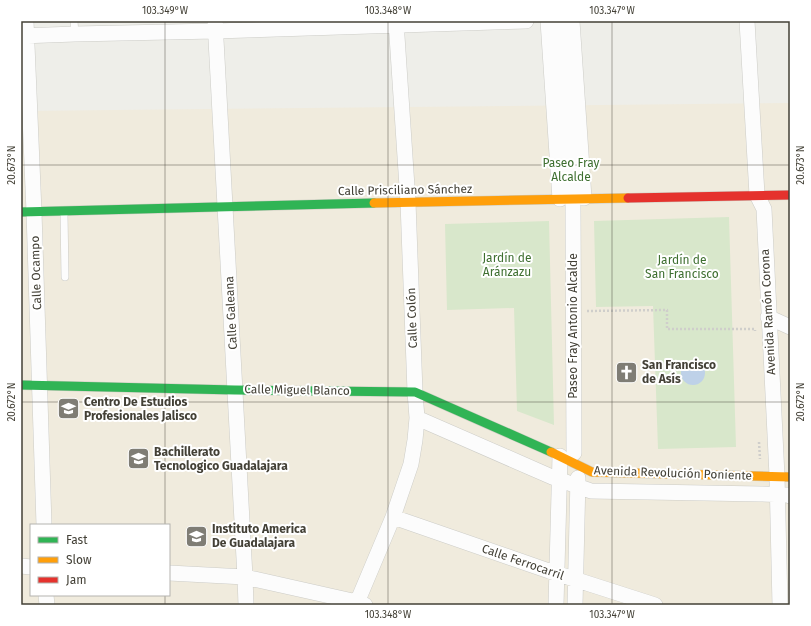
<svg xmlns="http://www.w3.org/2000/svg" width="811" height="626" font-family="'Fira Sans',sans-serif">
<style>
.commercial{fill:#f0ebdd;fill-rule:evenodd}
.green{fill:#d8e7cb}
.water{fill:#bed1e8}
.lines{fill:none;stroke-linecap:round;stroke-linejoin:round}
.lane-casing{stroke:#ccccc7;stroke-width:8}
.street-casing{stroke:#ccccc7;stroke-width:16}
.fast-casing{stroke:#cccbc1;stroke-width:10}
.slow-casing{stroke:#cccbc1;stroke-width:10}
.jam-casing{stroke:#cccbc1;stroke-width:10}
.path{stroke:#cfcecb;stroke-width:2.5;stroke-dasharray:2 2;stroke-linecap:butt}
.lane{stroke:#fcfcfc;stroke-width:7}
.street{stroke:#fcfcfc;stroke-width:15}
.fast{stroke:#30b455;stroke-width:9}
.slow{stroke:#ff9f0a;stroke-width:9}
.jam{stroke:#e5322d;stroke-width:9}
.ticks{fill:none;stroke:#434036;stroke-width:1;stroke-opacity:0.45}
.labels{text-anchor:middle;dominant-baseline:central;stroke-width:4;stroke-linejoin:round;paint-order:stroke}
.park-label{font-size:12px;fill:#3e6f30;stroke:#fff}
.street-label{font-size:12px;fill:#434036;stroke:#fff}
.poi-label{font-size:12px;font-weight:bold;fill:#434036;stroke:#fff;text-anchor:start}
.neatline{fill:none;stroke:#434036;stroke-width:1.5}
.ticks-label{font-size:10px;text-anchor:middle;fill:#434036}
</style>
<rect width="100%" height="100%" fill="#eeeee9"/>
<path class="commercial" d="M 790,103 L 790,605 L 21,605 L 21,111 ZM 31,525 L 169,525 L 169,595 L 31,595 Z"/>
<path class="green" d="M 729,217 L 736,447 L 658,449 L 653,306 L 596,307 L 594,221 Z
M 549,221 L 554,425 L 517,411 L 514,308 L 447,310 L 445,224 Z"/>
<path class="water" d="M681 373a12 12 0 1 1 24 0a12 12 0 1 1-24 0Z"/>
<g class="lines">
<defs>
<path id="lane" d="M 74,21 L 75,34
M 64,213 L 65,277"/>
<path id="street" d="M 26,21 L 34,212 L 44,525
M 215,21 L 245,577 L 246,605
M 548,21 L 560,199
M 560,21 L 573,206 L 574,453
M 572,21 L 584,198
M 747,21 L 757,195 L 764,209 L 777,476 L 780,605
M 21,36 L 75,34 L 215,31 L 526,21
M 768,317 L 790,327
M 417,418 L 552,477 L 591,491 L 761,494 L 788,495 L 790,496
M 393,517 L 549,571 L 655,605
M 21,566 L 31,567
M 169,573 L 245,577 L 357,602 L 365,605
M 46,595 L 47,605
M 356,605 L 393,517 L 411,464 L 415,440 L 417,418 L 415,392 L 408,202 L 396,21
M 556,605 L 560,456
M 575,605 L 578,478"/>
<path id="fast" d="M 21,212 L 374,203
M 21,385 L 235,390 L 415,392 L 551,452"/>
<path id="slow" d="M 374,203 L 628,198
M 551,452 L 592,472 L 790,477"/>
<path id="jam" d="M 628,198 L 790,195"/>
</defs>
<use href="#lane" class="lane-casing"/>
<use href="#street" class="street-casing"/>
<use href="#fast" class="fast-casing"/>
<use href="#slow" class="slow-casing"/>
<use href="#jam" class="jam-casing"/>
<path class="path" d="M 587,311 L 667,310 L 667,329 L 755,329 L 755,331
M 759,442 L 760,459"/>
<use href="#lane" class="lane"/>
<use href="#street" class="street"/>
<use href="#fast" class="fast"/>
<use href="#slow" class="slow"/>
<use href="#jam" class="jam"/>
</g>
<path class="ticks" d="M 165,21 L 165,525M 388,21 L 388,605M 612,21 L 612,605M 21,165 L 790,165M 21,402 L 790,402M 165,595 L 165,605"/>
<defs>
<symbol id="church-square" viewBox="-11 -11 22 22"><rect x="-9" y="-9" width="18" height="18" rx="4" fill="#7f7d75" stroke="#fff"/><path d="M-1.2-6h2.4v3.5h3.3v2.4h-3.3V6h-2.4V-.1h-3.3v-2.4h3.3Z" fill="#fff"/></symbol>
<symbol id="university-square" viewBox="-11 -11 22 22"><rect x="-9" y="-9" width="18" height="18" rx="4" fill="#7f7d75" stroke="#fff"/><path d="M0-5L7-2L0 1L-7-2ZM-4 1L0 2.5L4 1V4Q0 6-4 4Z" fill="#fff"/></symbol>
</defs>
<g fill-rule="evenodd">
<use href="#church-square" x="614" y="360" width="25" height="25"/>
<use href="#university-square" x="56" y="396" width="25" height="25"/>
<use href="#university-square" x="126" y="446" width="25" height="25"/>
<use href="#university-square" x="184" y="524" width="25" height="25"/>
</g>
<g class="labels">
<g class="park-label">
<text x="571" y="163">Paseo Fray<tspan x="571" dy="14">Alcalde</tspan></text>
<text x="507" y="258">Jardín de<tspan x="507" dy="14">Aránzazu</tspan></text>
<text x="682" y="260">Jardín de<tspan x="682" dy="14">San Francisco</tspan></text>
</g>
<g class="street-label">
<text transform="translate(405 190) rotate(-1)">Calle Prisciliano Sánchez</text>
<text transform="translate(36 273) rotate(-92)">Calle Ocampo</text>
<text transform="translate(768 312) rotate(-93)">Avenida Ramón Corona</text>
<text transform="translate(231 313) rotate(-93)">Calle Galeana</text>
<text transform="translate(412 318) rotate(-92)">Calle Colón</text>
<text transform="translate(573 326) rotate(-90)">Paseo Fray Antonio Alcalde</text>
<text transform="translate(297 390) rotate(1)">Calle Miguel Blanco</text>
<text transform="translate(673 473) rotate(2)">Avenida Revolución Poniente</text>
<text transform="translate(523 562) rotate(19)">Calle Ferrocarril</text>
</g>
<g class="poi-label">
<text x="642" y="365">San Francisco<tspan x="642" dy="14">de Asís</tspan></text>
<text x="84" y="402">Centro De Estudios<tspan x="84" dy="14">Profesionales Jalisco</tspan></text>
<text x="154" y="452">Bachillerato<tspan x="154" dy="14">Tecnologico Guadalajara</tspan></text>
<text x="212" y="529">Instituto America<tspan x="212" dy="14">De Guadalajara</tspan></text>
</g>
</g>
<rect width="811" height="626" fill="none" stroke="#ffffff" stroke-width="44"/>
<rect x="30" y="524" width="140" height="72" fill="#ffffff" stroke="#b4b3af"/>
<rect x="38" y="537" width="20" height="6" fill="#30b455" stroke="#b4b3af"/>
<text x="66" y="544" font-size="12" fill="#434036">Fast</text>
<rect x="38" y="557" width="20" height="6" fill="#ff9f0a" stroke="#b4b3af"/>
<text x="66" y="564" font-size="12" fill="#434036">Slow</text>
<rect x="38" y="577" width="20" height="6" fill="#e5322d" stroke="#b4b3af"/>
<text x="66" y="584" font-size="12" fill="#434036">Jam</text>
<rect x="22" y="22" width="767" height="582" class="neatline"/>
<g class="ticks-label">
<text x="165" y="14">103.349°W</text>
<text x="388" y="14">103.348°W</text>
<text x="612" y="14">103.347°W</text>
<text transform="translate(11 165) rotate(-90)" y="4">20.673°N</text>
<text transform="translate(800 165) rotate(-90)" y="4">20.673°N</text>
<text transform="translate(11 402) rotate(-90)" y="4">20.672°N</text>
<text transform="translate(800 402) rotate(-90)" y="4">20.672°N</text>
<text x="388" y="618">103.348°W</text>
<text x="612" y="618">103.347°W</text>
</g>
</svg>
